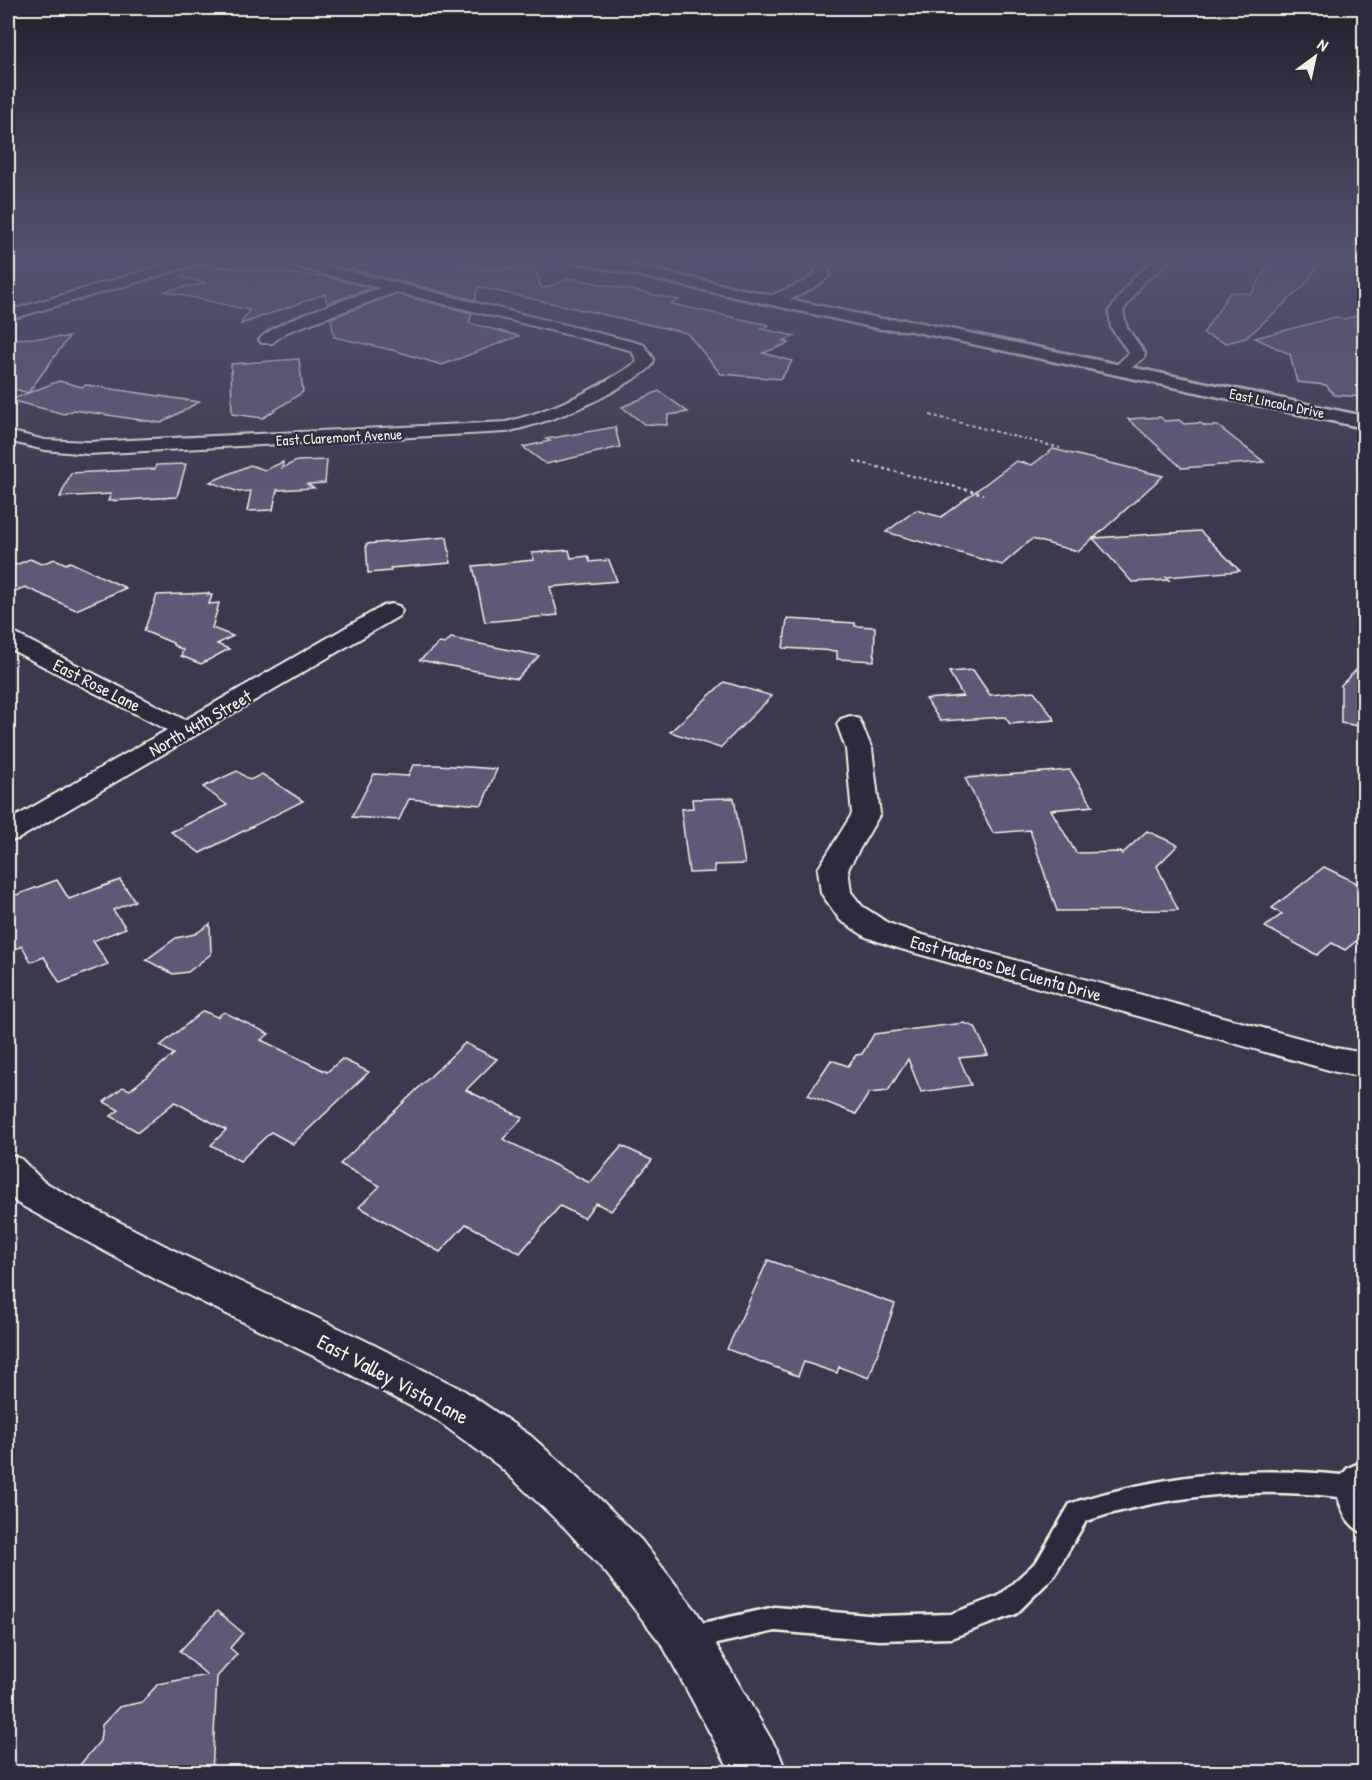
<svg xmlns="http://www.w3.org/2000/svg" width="1372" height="1780" font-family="'Patrick Hand',sans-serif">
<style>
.building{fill:#625875;stroke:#f4f1e8;stroke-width:1.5}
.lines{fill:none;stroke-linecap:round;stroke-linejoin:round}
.service-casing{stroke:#f4f1e8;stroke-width:5}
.minor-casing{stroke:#f4f1e8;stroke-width:4}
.secondary-casing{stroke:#f4f1e8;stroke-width:5}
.path{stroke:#f4f1e8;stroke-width:2;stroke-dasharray:3 3;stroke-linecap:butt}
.service{fill:#2f2a3d;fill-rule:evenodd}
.minor{fill:#2f2a3d;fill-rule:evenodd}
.secondary{fill:#2f2a3d;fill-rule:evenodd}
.labels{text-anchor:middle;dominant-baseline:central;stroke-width:4.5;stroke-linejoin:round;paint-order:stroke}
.far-street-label{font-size:15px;fill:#f4f1e8;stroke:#2f2a3d}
.street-label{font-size:18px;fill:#f4f1e8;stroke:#2f2a3d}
.near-street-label{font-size:21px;fill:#f4f1e8;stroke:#2f2a3d}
</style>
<rect width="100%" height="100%" fill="#3e384e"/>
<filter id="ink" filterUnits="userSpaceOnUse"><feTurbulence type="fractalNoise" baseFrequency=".0167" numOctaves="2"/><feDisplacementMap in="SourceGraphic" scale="12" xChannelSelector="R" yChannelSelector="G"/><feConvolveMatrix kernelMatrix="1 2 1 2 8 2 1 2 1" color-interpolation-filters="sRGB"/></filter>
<g filter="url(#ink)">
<path class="building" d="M 391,256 L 436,256 L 483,267 L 482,270 L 534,267 L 542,289 L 571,278 L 679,300 L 671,304 L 769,325 L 762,329 L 795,336 L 783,341 L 789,343 L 763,353 L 792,361 L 781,379 L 721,374 L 687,333 L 478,287 L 475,300 L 350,269 Z
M 1274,256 L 1325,256 L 1305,285 L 1246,338 L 1226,343 L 1203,334 L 1230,292 L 1251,294 Z
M 203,265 L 326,277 L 372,288 L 327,303 L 325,294 L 241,324 L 249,310 L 164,291 L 206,283 L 183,278 L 184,270 Z
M 396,294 L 472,313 L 469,323 L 519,336 L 442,365 L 396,351 L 334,337 L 331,318 Z
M 1365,314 L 1365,397 L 1334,395 L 1326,385 L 1297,382 L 1290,354 L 1255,338 L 1336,317 L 1344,319 Z
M 69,337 L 28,393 L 8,387 L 8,339 Z
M 299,359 L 303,392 L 263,418 L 232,414 L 231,364 Z
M 59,381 L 82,387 L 86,385 L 199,402 L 161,423 L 74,410 L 64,414 L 10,400 Z
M 659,391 L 688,412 L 668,415 L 667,425 L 644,424 L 622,407 Z
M 1160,417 L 1165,421 L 1179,420 L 1184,424 L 1200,423 L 1205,426 L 1218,426 L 1264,462 L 1182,468 L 1128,419 Z
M 615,427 L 620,447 L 546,464 L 523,447 L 550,441 L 546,439 Z
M 1053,449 L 1163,476 L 1094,538 L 1200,531 L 1240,571 L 1166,577 L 1169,580 L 1132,582 L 1093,538 L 1078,552 L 1032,539 L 1002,565 L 886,532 L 916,510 L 941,517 L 1016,461 L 1032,465 Z
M 327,460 L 325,483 L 307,484 L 314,488 L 277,490 L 273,510 L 247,511 L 251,491 L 239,492 L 210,482 L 250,465 L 265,470 L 283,462 L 282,468 L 297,461 Z
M 186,464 L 177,497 L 108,501 L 111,494 L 60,497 L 71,473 L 155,469 L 156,465 Z
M 447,537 L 451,563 L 390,568 L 391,571 L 368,573 L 366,544 Z
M 569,550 L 571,558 L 588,556 L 590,562 L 609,560 L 617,581 L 550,587 L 558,615 L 485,622 L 473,566 L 534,560 L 532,553 Z
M 30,559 L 41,564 L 55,559 L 66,564 L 70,562 L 126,588 L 76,610 L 25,587 L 8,594 L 8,568 Z
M 209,593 L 208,595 L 212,595 L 209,604 L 219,603 L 212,628 L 233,636 L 217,644 L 229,649 L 201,664 L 181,656 L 183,650 L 173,645 L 173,643 L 144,631 L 157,595 Z
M 787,619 L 855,623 L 855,626 L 875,627 L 874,661 L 837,659 L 837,651 L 783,648 Z
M 451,638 L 539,656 L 517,679 L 420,660 L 439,643 L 445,644 Z
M 1365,661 L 1365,727 L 1341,723 L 1341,685 Z
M 973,670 L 990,695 L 1034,691 L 1055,720 L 1010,724 L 1005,717 L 940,721 L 926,699 L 963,696 L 949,672 Z
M 724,682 L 772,696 L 720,748 L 670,732 Z
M 413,765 L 438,765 L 497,769 L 482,805 L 409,799 L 399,820 L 352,817 L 374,774 L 408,776 Z
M 1070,770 L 1093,806 L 1051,810 L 1076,853 L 1121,852 L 1122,854 L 1147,831 L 1178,845 L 1157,866 L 1178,910 L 1057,911 L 1030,830 L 993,833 L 965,778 Z
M 237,771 L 250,780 L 262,774 L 303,801 L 200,853 L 171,832 L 227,805 L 203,787 Z
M 734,798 L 745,864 L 714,865 L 715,872 L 689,873 L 681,809 L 693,808 L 692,799 Z
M 1324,867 L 1365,887 L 1365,934 L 1345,950 L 1332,943 L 1317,955 L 1265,927 L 1282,914 L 1272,908 Z
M 57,880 L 69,899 L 120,880 L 135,901 L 113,910 L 126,928 L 93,941 L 108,964 L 60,983 L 44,957 L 31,962 L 22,946 L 8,952 L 8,898 Z
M 210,924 L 211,954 L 188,972 L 173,974 L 146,960 L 176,938 L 195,934 Z
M 203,1011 L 217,1017 L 224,1012 L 269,1034 L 261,1040 L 327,1072 L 342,1059 L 369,1072 L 293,1144 L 271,1132 L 240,1161 L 211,1145 L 226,1130 L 175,1102 L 138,1132 L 111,1116 L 119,1110 L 104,1102 L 123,1087 L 130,1090 L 174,1054 L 160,1046 Z
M 964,1023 L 975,1027 L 988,1055 L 959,1058 L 971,1085 L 921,1092 L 908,1059 L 888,1091 L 869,1093 L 856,1114 L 808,1095 L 831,1060 L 848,1066 L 856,1055 L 862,1054 L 874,1034 Z
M 465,1043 L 497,1059 L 466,1090 L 523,1118 L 503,1139 L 590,1183 L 622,1146 L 652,1160 L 611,1211 L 596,1203 L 584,1218 L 560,1206 L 520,1253 L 466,1224 L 440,1252 L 359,1207 L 380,1186 L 340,1164 Z
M 768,1260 L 895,1304 L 869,1378 L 839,1367 L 837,1373 L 804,1362 L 798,1376 L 727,1349 Z
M 217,1611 L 243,1633 L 230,1648 L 237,1654 L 217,1677 L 212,1773 L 73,1773 L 100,1741 L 102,1725 L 119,1707 L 142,1702 L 158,1684 L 207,1675 L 180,1651 Z"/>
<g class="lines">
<defs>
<path id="service" d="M 1364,1461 L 1364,1483 L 1360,1487 L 1364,1504 L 1364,1533 C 1349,1527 1342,1512 1338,1497 C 1252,1487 1168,1495 1086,1521 L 1053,1577 L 1016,1614 L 951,1638 L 879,1640 L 775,1631 L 689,1650 L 680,1647 L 677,1638 L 680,1629 L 689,1626 L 775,1607 L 879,1616 L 951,1614 L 999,1596 L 1037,1561 L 1070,1504 L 1078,1501 C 1168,1474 1249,1466 1342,1475 L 1348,1468 Z"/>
<path id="minor" d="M 195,256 L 216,256 L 215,259 L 8,320 L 8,311 Z
M 263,256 L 287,256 L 634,342 L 644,345 L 654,359 L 653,364 C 647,372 636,378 627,383 C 589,407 549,422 506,432 L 88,454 L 45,450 L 8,441 L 8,431 L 45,440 L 88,442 L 506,422 C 554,410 597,389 637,362 L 632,351 L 622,348 L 396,292 L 287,332 L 272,343 L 262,343 L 259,340 C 276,319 353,298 380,288 L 264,259 Z
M 802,256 C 818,256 825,259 830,275 C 821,286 781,307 767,303 L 765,300 L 767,297 L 803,282 L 816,274 L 814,267 Z
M 1160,256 L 1176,256 L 1143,283 L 1123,311 L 1127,328 L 1145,353 L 1144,358 L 1125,373 L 1113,373 L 1111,370 L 1129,353 L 1111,328 L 1109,311 L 1134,277 Z
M 391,604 L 399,606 L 402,611 L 399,616 L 18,839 L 8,841 L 8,821 L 167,730 L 8,648 L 8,632 L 16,634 L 185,720 L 383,606 Z
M 850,716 L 859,719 L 872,749 L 880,814 L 848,869 L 851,892 L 862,906 L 888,923 L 916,933 L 1336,1048 L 1364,1053 L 1364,1077 L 1336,1072 L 894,947 L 866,937 L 840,920 L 821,893 L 818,869 L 852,814 L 846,749 L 837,724 L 841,719 Z
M 8,1154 L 21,1159 L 43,1181 L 71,1197 L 185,1256 L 364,1340 L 465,1391 L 531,1436 L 597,1496 L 641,1540 L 697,1612 L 779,1753 L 786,1772 L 731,1772 L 663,1646 L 607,1574 L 565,1528 L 499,1466 L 435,1419 L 334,1366 L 157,1280 L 17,1203 L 8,1193 Z"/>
<path id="secondary" d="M 560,256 L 589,256 L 881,319 L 907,320 L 1364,416 L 1364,428 L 907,330 L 881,329 L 567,260 Z"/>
</defs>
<use href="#service" class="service-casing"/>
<use href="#minor" class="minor-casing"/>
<use href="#secondary" class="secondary-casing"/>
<path class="path" d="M 930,415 L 1060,448
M 854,461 L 983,494"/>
<use href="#service" class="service"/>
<use href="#minor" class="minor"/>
<use href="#secondary" class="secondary"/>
</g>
</g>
<linearGradient id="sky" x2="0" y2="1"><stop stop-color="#221f2b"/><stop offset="0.51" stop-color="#52536e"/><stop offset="1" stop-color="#52536e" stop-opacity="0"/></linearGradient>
<rect width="1372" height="506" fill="url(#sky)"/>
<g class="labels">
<g class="far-street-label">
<text transform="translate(1277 403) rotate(12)">East Lincoln Drive</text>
<text transform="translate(339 437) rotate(-3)">East Claremont Avenue</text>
</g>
<g class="street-label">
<text transform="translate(97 685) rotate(27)">East Rose Lane</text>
<text transform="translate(200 723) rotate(-30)">North 44th Street</text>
<text transform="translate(1006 968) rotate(16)">East Maderos Del Cuenta Drive</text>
</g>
<g class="near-street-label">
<text transform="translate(393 1379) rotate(28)">East Valley Vista Lane</text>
</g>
</g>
<rect width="1372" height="1780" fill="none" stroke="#2f2a3d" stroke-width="30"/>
<rect x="15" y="15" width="1342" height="1750" fill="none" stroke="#f4f1e8" stroke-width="2" filter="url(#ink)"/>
<g transform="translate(1315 57) rotate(33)" stroke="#2f2a3d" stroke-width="4.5" paint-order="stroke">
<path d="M0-4.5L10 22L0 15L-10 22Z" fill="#f4f1e8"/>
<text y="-9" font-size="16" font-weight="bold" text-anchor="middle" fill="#f4f1e8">N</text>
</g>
</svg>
